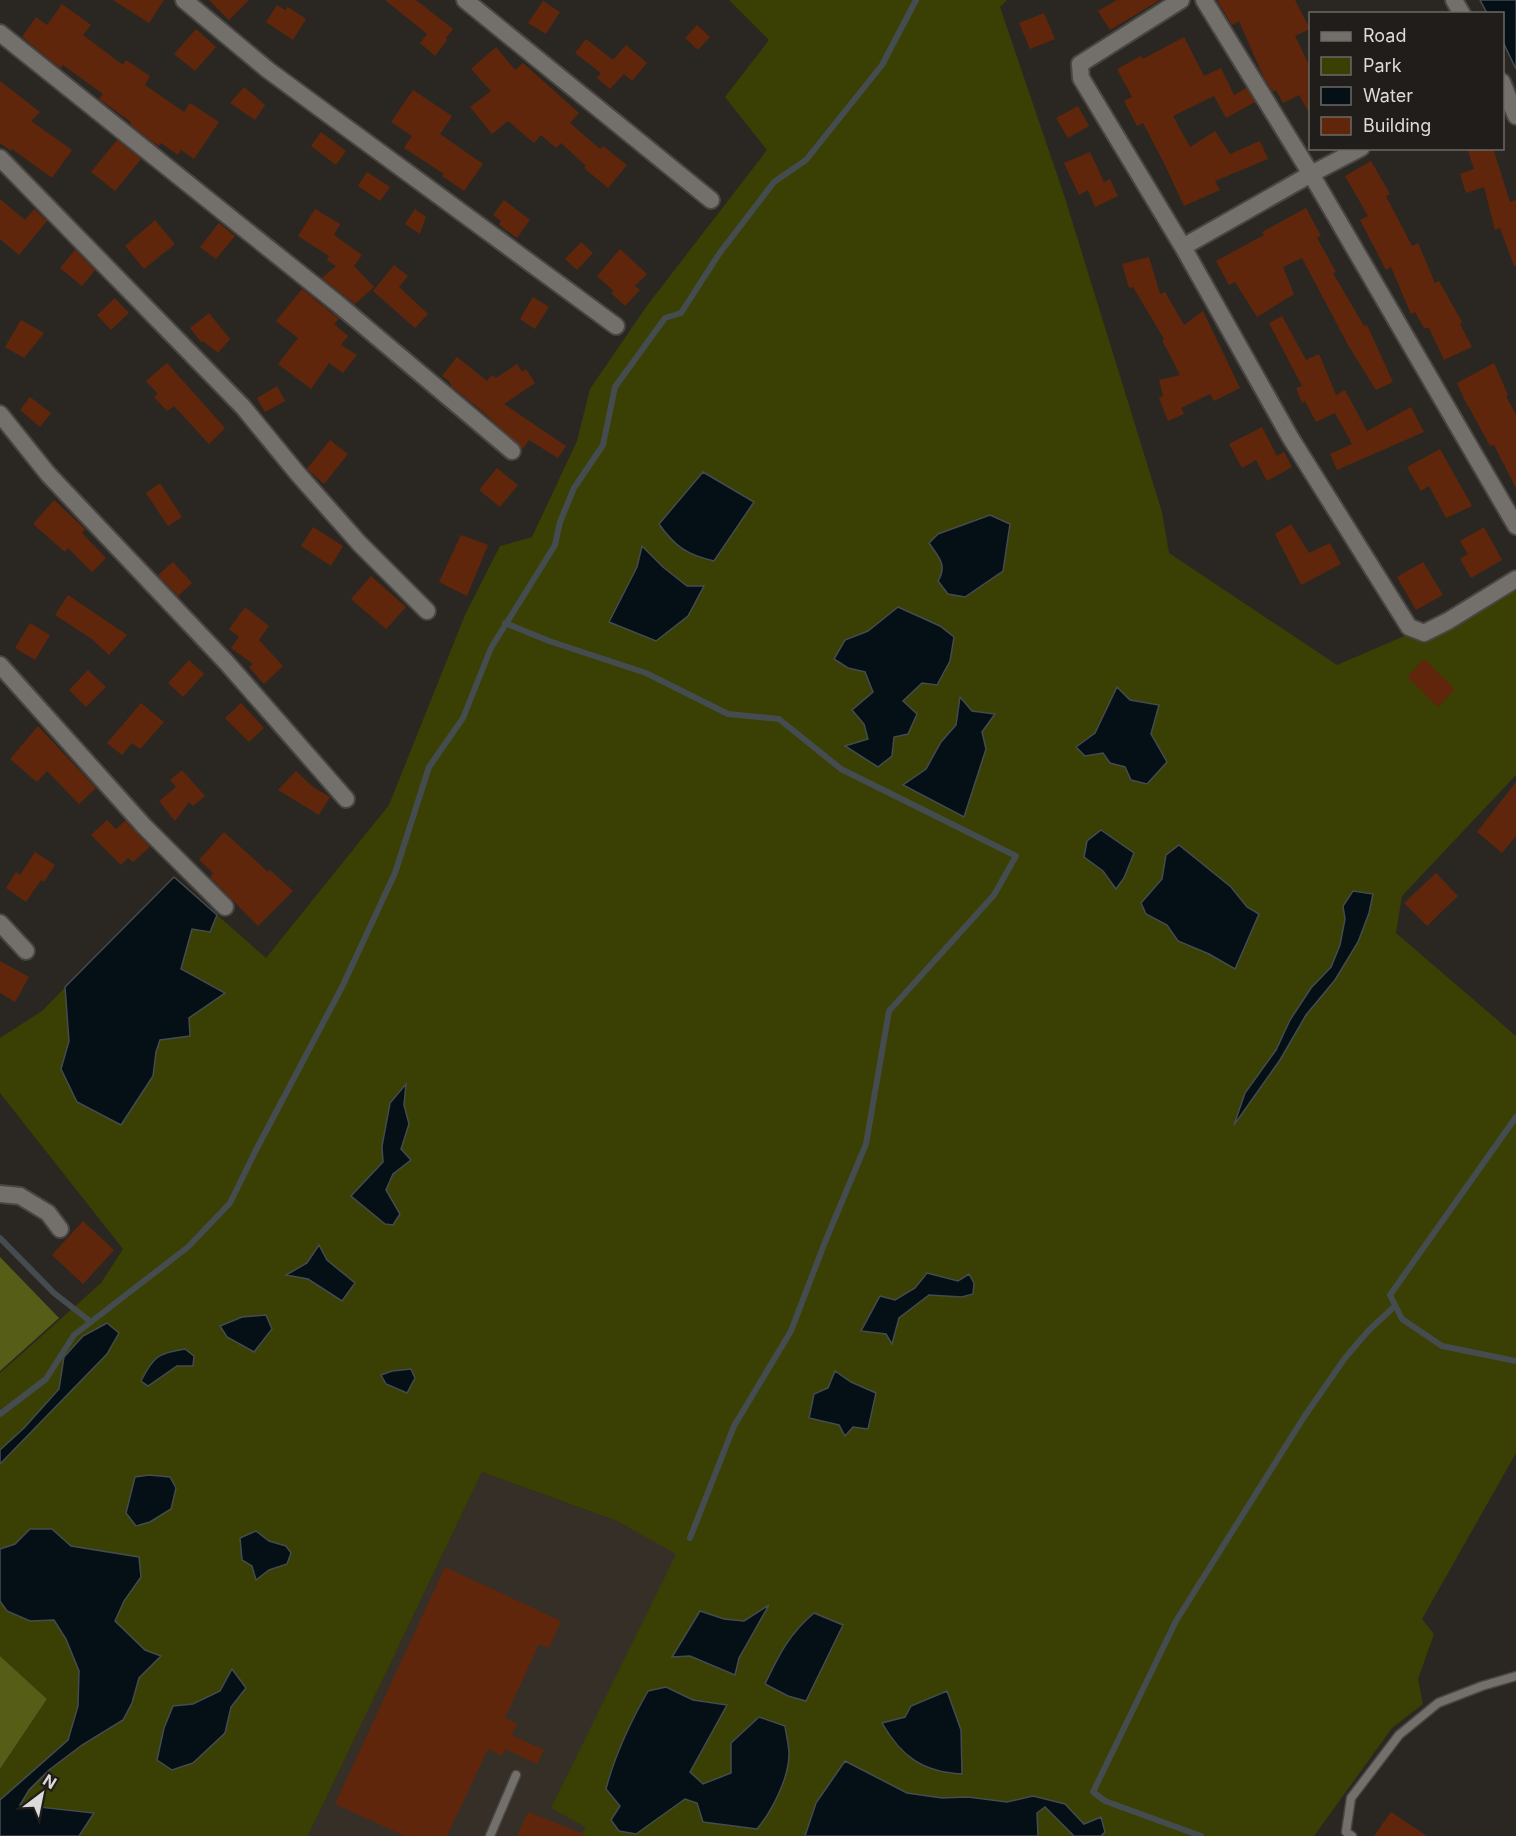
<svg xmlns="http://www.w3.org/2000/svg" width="1516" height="1836" font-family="Inter,sans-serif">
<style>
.built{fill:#352f27}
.green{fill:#3a3f04}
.forest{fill:#565d16}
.water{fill:#040f16;stroke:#454c50;stroke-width:1.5}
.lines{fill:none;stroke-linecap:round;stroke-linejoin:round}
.stream{stroke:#454c50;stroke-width:6}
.building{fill:#60260b}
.service-casing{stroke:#484542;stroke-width:11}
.minor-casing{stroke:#484542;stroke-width:20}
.service{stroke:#736f6b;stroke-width:8}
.minor{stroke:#736f6b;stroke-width:16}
</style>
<rect width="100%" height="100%" fill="#2a2723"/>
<path class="built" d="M 482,1472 L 617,1521 L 677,1553 L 552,1807 L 585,1827 L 581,1836 L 308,1836 Z"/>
<path class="green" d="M 729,0 L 1007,0 L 1000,7 L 1065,198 L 1162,512 L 1169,553 L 1337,665 L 1516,588 L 1516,775 L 1402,896 L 1396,933 L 1516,1036 L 1516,1453 L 1422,1619 L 1434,1634 L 1418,1679 L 1423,1704 L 1392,1728 L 1314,1836 L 581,1836 L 585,1827 L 551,1808 L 676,1554 L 617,1521 L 482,1472 L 308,1836 L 0,1836 L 0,1769 L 47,1699 L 0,1656 L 0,1373 L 101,1283 L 123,1249 L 0,1093 L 0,1038 L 42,1011 L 174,877 L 266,958 L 389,805 L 465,615 L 500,546 L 532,537 L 577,441 L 590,389 L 646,307 L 767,150 L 725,97 L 769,40 Z"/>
<path class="forest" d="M 0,1257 L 59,1318 L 0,1371 Z
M 0,1656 L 47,1699 L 0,1769 Z"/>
<path class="water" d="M 1480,0 L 1516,0 L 1516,69 L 1503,42 L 1502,14 L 1487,13 Z
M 703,472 L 754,502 L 714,561 C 688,555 675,547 659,524 Z
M 990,515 L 1010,524 L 1003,571 L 965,597 L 948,594 L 938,581 C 948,565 938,556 929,543 L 938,534 Z
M 642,546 L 663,567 L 687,586 L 704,586 L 688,616 L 656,641 L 609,622 L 637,567 Z
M 898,607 L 940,626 L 954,637 L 950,661 L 937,685 L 922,683 L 903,701 L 917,714 L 908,734 L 894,737 L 892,756 L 878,767 L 845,746 L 868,739 L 864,724 L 852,710 L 873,692 L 865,672 L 848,668 L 834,659 L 845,640 L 868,631 Z
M 1117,687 L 1130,700 L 1159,705 L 1151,734 L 1167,762 L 1147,784 L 1131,780 L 1125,767 L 1110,763 L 1103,753 L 1085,756 L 1076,747 L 1095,733 Z
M 960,697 L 972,711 L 995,714 L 982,732 L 986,749 L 964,817 L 903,785 L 926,769 L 941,742 L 956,725 Z
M 1101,830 L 1134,853 L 1124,878 L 1116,889 L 1103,871 L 1084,857 L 1087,841 Z
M 1179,845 L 1231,887 L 1247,907 L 1259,914 L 1235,969 L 1209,954 L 1178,941 L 1167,925 L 1146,914 L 1141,903 L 1162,879 L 1166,855 Z
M 174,877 L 217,915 L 210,932 L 192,929 L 181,969 L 225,993 L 189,1018 L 190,1036 L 160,1040 L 156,1052 L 153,1076 L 121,1125 L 77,1102 L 61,1069 L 69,1041 L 65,987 Z
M 1353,891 L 1373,894 L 1369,913 L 1358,942 L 1335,980 L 1306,1015 L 1280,1060 L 1234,1125 L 1245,1093 L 1276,1050 L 1290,1020 L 1311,988 L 1331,967 L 1340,945 L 1345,919 L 1343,906 Z
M 406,1084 L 404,1105 L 409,1124 L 401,1149 L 411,1160 L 393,1174 L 386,1190 L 400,1214 L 393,1225 L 385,1224 L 351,1196 L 383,1162 L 382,1146 L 390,1103 Z
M 319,1245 L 327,1260 L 355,1283 L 342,1301 L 308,1279 L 286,1275 L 307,1263 Z
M 927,1273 L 958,1281 L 969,1274 L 974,1283 L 973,1294 L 962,1297 L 929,1295 L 899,1318 L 892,1344 L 886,1334 L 861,1331 L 880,1296 L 895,1300 L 915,1288 Z
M 266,1315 L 272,1329 L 254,1352 L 227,1337 L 220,1326 L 242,1317 Z
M 107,1323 L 119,1333 L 107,1354 L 0,1464 L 0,1450 L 24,1428 L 59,1389 L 64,1357 L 83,1336 Z
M 185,1349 L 194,1356 L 193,1366 L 177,1366 L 148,1386 L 141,1381 C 153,1357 158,1353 185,1349 Z
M 411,1369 L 415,1378 L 407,1393 L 386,1384 L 381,1375 L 392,1371 Z
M 835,1371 L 851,1382 L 876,1393 L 868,1429 L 853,1427 L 845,1436 L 839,1425 L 809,1418 L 814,1394 L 828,1388 Z
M 149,1475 L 170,1477 L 176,1488 L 171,1509 L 150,1522 L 136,1526 L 126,1513 L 135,1477 Z
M 30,1529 L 52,1529 L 71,1546 L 139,1557 L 141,1577 L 124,1601 L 115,1621 L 145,1650 L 161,1656 L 139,1678 L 132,1703 L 123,1720 L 82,1745 L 49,1770 L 29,1790 L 20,1805 L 94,1813 L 79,1836 L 0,1836 L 0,1800 L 68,1740 L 78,1706 L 79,1671 L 66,1639 L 54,1620 L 30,1621 L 7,1611 L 0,1601 L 0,1549 L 15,1544 Z
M 256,1531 L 269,1541 L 286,1546 L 291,1553 L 287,1564 L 269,1570 L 256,1580 L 252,1566 L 242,1560 L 240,1538 Z
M 769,1605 L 739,1658 L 735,1675 L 690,1656 L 672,1657 L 700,1611 L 724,1619 L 744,1621 Z
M 814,1613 L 843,1625 L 806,1701 L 788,1696 L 765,1684 C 779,1655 789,1634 814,1613 Z
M 232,1669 L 246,1688 L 231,1707 L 225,1733 L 193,1763 L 172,1770 L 157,1760 L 164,1728 L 173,1706 L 193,1704 L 220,1691 Z
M 666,1687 L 693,1700 L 727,1705 L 690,1772 L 703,1784 L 731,1773 L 731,1743 L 759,1717 L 785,1726 C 786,1735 789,1745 789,1754 C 789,1778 772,1811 757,1829 L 703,1822 L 697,1803 L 685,1799 L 636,1834 L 619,1831 L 611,1820 L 620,1806 L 606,1789 C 615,1754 630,1723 648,1691 Z
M 947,1691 L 961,1730 L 962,1774 C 922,1772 901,1756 882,1723 L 905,1717 L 911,1706 Z
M 845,1761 L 907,1793 L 942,1798 L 968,1797 L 1007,1802 L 1033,1796 L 1065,1804 L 1084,1824 L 1101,1817 L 1105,1832 L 1101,1836 L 1074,1836 L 1045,1807 L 1037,1813 L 1038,1836 L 805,1836 L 816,1803 Z"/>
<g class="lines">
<path class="stream" d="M 505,623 L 549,641 L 646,673 L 728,714 L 779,719 L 841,769 L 1016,856 L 994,895 L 889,1011 L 866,1144 L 825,1242 L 791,1331 L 734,1426 L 690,1538
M 1516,1117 L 1390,1295 L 1402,1319 L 1442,1346 L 1516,1361
M 0,1238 L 54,1293 L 91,1322
M 0,1414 L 46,1379 L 74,1335 L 188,1247 L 230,1203 L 256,1150 L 342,987 L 395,873 L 429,767 L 463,718 L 491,648 L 555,545 L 560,522 L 574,488 L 603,445 L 615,387 L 665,318 L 681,313 L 719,254 L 774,182 L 806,160 L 882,65 L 916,0
M 1201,1836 L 1105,1801 L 1093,1792 L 1176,1621 L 1304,1417 L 1345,1358 L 1369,1330 L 1395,1306"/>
</g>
<path class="building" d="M 113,0 L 164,0 L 149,23 Z
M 209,0 L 249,0 L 229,20 Z
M 385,0 L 416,0 L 453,29 L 446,38 L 447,40 L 435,56 L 420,43 L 427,34 Z
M 1117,0 L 1160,0 L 1110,30 L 1098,11 Z
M 1217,0 L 1295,0 L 1310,29 L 1295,36 L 1311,69 L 1311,116 L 1299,95 L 1283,103 L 1276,90 L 1273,92 L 1263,76 L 1239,21 L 1232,25 Z
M 543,1 L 560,12 L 546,34 L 528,23 Z
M 62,4 L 91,25 L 83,35 L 123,65 L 126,60 L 150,76 L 145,85 L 184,112 L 190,103 L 219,122 L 194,159 L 181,150 L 178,155 L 161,143 L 159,146 L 154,143 L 130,124 L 131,122 L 99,99 L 103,94 L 63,65 L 60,68 L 22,37 L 36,17 L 47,25 Z
M 277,5 L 285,10 L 288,7 L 306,19 L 293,40 L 266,22 Z
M 1044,13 L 1055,39 L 1030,49 L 1019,23 Z
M 697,25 L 710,37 L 698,50 L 685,38 Z
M 196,29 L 216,47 L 195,71 L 174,54 Z
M 1184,37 L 1204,76 L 1221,68 L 1234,95 L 1246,88 L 1255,102 L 1226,118 L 1214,96 L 1173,116 L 1190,147 L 1215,131 L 1230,154 L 1260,141 L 1268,159 L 1215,181 L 1220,190 L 1184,206 L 1164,163 L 1143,123 L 1137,126 L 1124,101 L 1132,97 L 1117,69 L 1141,56 L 1143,59 Z
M 586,39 L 613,60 L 626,45 L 647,63 L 632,81 L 624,74 L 610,89 L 597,78 L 601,73 L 575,53 Z
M 496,47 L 515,70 L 523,63 L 579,113 L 570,123 L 600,149 L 603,146 L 627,165 L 608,188 L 584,168 L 586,166 L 561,143 L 556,148 L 541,135 L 534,143 L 508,121 L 492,134 L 470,107 L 491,91 L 471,69 Z
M 0,81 L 40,112 L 31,121 L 72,150 L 52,178 L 12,149 L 11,151 L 0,143 Z
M 244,87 L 265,105 L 255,120 L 230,103 Z
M 413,90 L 452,116 L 440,134 L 483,164 L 464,191 L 442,176 L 444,174 L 404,148 L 412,136 L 391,122 Z
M 1078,106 L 1089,126 L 1068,138 L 1056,118 Z
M 321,132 L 346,151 L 336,165 L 311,146 Z
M 117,140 L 141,159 L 115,191 L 91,172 Z
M 1467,148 L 1493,148 L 1510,202 L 1516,200 L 1516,266 L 1514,266 L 1500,228 L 1495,230 L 1484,187 L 1466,193 L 1460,174 L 1474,169 Z
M 1090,152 L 1104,182 L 1110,179 L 1118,196 L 1095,207 L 1088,190 L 1079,195 L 1064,163 Z
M 1371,161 L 1390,194 L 1386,196 L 1412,246 L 1418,243 L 1435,283 L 1439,281 L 1462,322 L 1460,324 L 1472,347 L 1444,360 L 1429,328 L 1424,328 L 1415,312 L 1411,314 L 1391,267 L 1386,270 L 1360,220 L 1368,216 L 1345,176 Z
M 367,172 L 390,187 L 380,201 L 358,186 Z
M 0,199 L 25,220 L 34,209 L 47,221 L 19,255 L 0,239 Z
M 504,200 L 530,220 L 517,238 L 499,225 L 501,221 L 493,215 Z
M 1306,208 L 1321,236 L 1317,238 L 1336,272 L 1333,273 L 1364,326 L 1367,325 L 1393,382 L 1376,390 L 1348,345 L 1302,258 L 1283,267 L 1294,294 L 1257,317 L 1235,282 L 1229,285 L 1216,261 L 1264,235 L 1262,232 Z
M 315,209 L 340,224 L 334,235 L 362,255 L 354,266 L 374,287 L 355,304 L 322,278 L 336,266 L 327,260 L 329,256 L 298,236 Z
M 415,209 L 426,217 L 420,234 L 405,224 Z
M 155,220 L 175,244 L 144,269 L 125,246 Z
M 219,223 L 235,236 L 216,259 L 200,247 Z
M 581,242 L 593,253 L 577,270 L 565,259 Z
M 620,249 L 647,274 L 635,286 L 640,290 L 625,306 L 611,293 L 614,291 L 597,276 Z
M 75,250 L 95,270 L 82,286 L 60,268 Z
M 1149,257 L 1160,294 L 1165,292 L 1184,325 L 1203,311 L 1240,388 L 1214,401 L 1210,394 L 1181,408 L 1184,414 L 1168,421 L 1159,398 L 1163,396 L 1159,380 L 1180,375 L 1162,340 L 1164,339 L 1133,287 L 1129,288 L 1122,264 Z
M 394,265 L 408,276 L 399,287 L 428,314 L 415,328 L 373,291 Z
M 302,289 L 339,319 L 334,324 L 348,336 L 341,345 L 357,355 L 343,373 L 329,363 L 311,389 L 278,364 L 298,338 L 276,321 Z
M 533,297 L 549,307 L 535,329 L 520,319 Z
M 115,298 L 129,313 L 111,330 L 97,315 Z
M 209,313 L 230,339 L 218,353 L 203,341 L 201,342 L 190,328 Z
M 1282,316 L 1306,360 L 1319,354 L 1336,395 L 1345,390 L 1367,431 L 1411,407 L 1424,432 L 1337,470 L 1330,454 L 1352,444 L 1335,413 L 1316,422 L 1305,401 L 1302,403 L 1296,388 L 1302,386 L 1269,323 Z
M 21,320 L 44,333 L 24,358 L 5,347 Z
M 457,357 L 487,381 L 492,375 L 496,378 L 517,364 L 522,372 L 526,369 L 535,383 L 504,404 L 566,446 L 558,458 L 529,440 L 523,449 L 482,411 L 452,387 L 449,381 L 442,376 Z
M 167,363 L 225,428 L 209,444 L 174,406 L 167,411 L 154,397 L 158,394 L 146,381 Z
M 1494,363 L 1508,395 L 1506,396 L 1516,415 L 1516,488 L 1494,445 L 1490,446 L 1469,407 L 1468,407 L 1457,383 Z
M 277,386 L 285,401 L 265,412 L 257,398 Z
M 30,397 L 51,413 L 40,427 L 20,410 Z
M 1262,427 L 1277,456 L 1284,452 L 1292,467 L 1267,481 L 1256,460 L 1242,468 L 1229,444 Z
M 330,440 L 348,454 L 324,484 L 307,469 Z
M 1440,449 L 1472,506 L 1446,518 L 1429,486 L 1421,491 L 1407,467 Z
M 497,468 L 518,485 L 500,507 L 479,490 Z
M 160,483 L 182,517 L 168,526 L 146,493 Z
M 54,500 L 85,529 L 82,533 L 106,558 L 92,572 L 68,548 L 65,552 L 33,524 Z
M 1291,524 L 1309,553 L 1330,543 L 1341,564 L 1301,585 L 1275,534 Z
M 313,527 L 343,546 L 331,566 L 301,546 Z
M 1484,527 L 1502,560 L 1471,578 L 1460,559 L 1468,554 L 1460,541 Z
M 461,535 L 488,545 L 467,596 L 439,582 Z
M 173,562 L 192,583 L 178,596 L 158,575 Z
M 1423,562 L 1443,595 L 1416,610 L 1397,577 Z
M 371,576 L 406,607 L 386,629 L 351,599 Z
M 68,595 L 127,635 L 109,655 L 92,639 L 55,615 Z
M 245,607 L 269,626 L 259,640 L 283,666 L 264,684 L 249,667 L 253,664 L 231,648 L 239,637 L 229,629 Z
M 30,623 L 50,635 L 35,660 L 15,648 Z
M 1424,659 L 1455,689 L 1438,707 L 1407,677 Z
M 189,660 L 204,674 L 183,697 L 168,683 Z
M 88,670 L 106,687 L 86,707 L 69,690 Z
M 141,703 L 164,722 L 140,749 L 132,743 L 122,755 L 107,743 Z
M 241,703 L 264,728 L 249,742 L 225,718 Z
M 38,726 L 96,788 L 79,804 L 47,771 L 37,782 L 10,759 Z
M 182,770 L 205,796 L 193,806 L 189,802 L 175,821 L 159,801 L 176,787 L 170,780 Z
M 296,771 L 313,787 L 330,797 L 319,815 L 278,790 Z
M 1516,782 L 1516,836 L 1502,853 L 1477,832 Z
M 107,820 L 116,829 L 125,821 L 150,847 L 133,862 L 128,858 L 121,865 L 91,835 Z
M 224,832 L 268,872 L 270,870 L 293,891 L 258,926 L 210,877 L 213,873 L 199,860 Z
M 35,852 L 55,865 L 44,882 L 41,880 L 26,902 L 6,888 L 16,872 L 20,875 Z
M 1436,873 L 1458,896 L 1427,926 L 1404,903 Z
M 0,961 L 29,977 L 15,1002 L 0,993 Z
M 83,1221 L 114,1250 L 83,1284 L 52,1255 Z
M 445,1567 L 561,1621 L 549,1648 L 539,1644 L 505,1718 L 517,1723 L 512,1735 L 544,1750 L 537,1764 L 505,1749 L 502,1756 L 488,1749 L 447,1836 L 405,1836 L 335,1804 Z
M 528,1812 L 586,1835 L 586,1836 L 517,1836 Z
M 1391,1812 L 1427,1836 L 1374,1836 Z"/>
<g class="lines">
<defs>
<path id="service" d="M 490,1836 L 516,1775
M 1352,1836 L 1346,1832 L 1351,1798 L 1399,1735 L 1438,1703 L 1482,1686 L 1516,1676"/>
<path id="minor" d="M 184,0 L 268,70 L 616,326
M 465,0 L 711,200
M 1181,0 L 1080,64 L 1081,78 L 1183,247 L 1290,437 L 1409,627 L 1424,633 L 1448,621 L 1516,579
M 1204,0 L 1311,174 L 1516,526
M 1454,0 L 1462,14
M 0,33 L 338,304 L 512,451
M 1502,82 L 1516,116
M 0,158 L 243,407 L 298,474 L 359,543 L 427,611
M 1183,247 L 1311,174 L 1361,148
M 0,414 L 48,474 L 226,662 L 346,799
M 0,665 L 144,826 L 225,907
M 0,923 L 26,951
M 0,1194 L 20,1196 L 48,1213 L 60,1229"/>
</defs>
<use href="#service" class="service-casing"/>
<use href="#minor" class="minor-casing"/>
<use href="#service" class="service"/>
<use href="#minor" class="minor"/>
</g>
<rect x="1309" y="12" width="195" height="138" fill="#201d1a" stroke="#6c6966" stroke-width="1.5"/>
<rect x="1321" y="32" width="30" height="9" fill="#736f6b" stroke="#6c6966" stroke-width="1.5"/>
<text x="1363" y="42" font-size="18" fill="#dddbd9">Road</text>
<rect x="1321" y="57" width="30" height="18" fill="#3a3f04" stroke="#6c6966" stroke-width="1.5"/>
<text x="1363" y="72" font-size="18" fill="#dddbd9">Park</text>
<rect x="1321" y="87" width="30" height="18" fill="#040f16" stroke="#6c6966" stroke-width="1.5"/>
<text x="1363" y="102" font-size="18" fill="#dddbd9">Water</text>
<rect x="1321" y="117" width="30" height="18" fill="#60260b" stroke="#6c6966" stroke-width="1.5"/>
<text x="1363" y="132" font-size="18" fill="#dddbd9">Building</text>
<g transform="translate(42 1794) rotate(32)" stroke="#201d1a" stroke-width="4.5" paint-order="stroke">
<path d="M0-4.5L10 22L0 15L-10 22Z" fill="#dddbd9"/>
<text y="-9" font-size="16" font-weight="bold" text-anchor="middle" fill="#dddbd9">N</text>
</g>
</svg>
